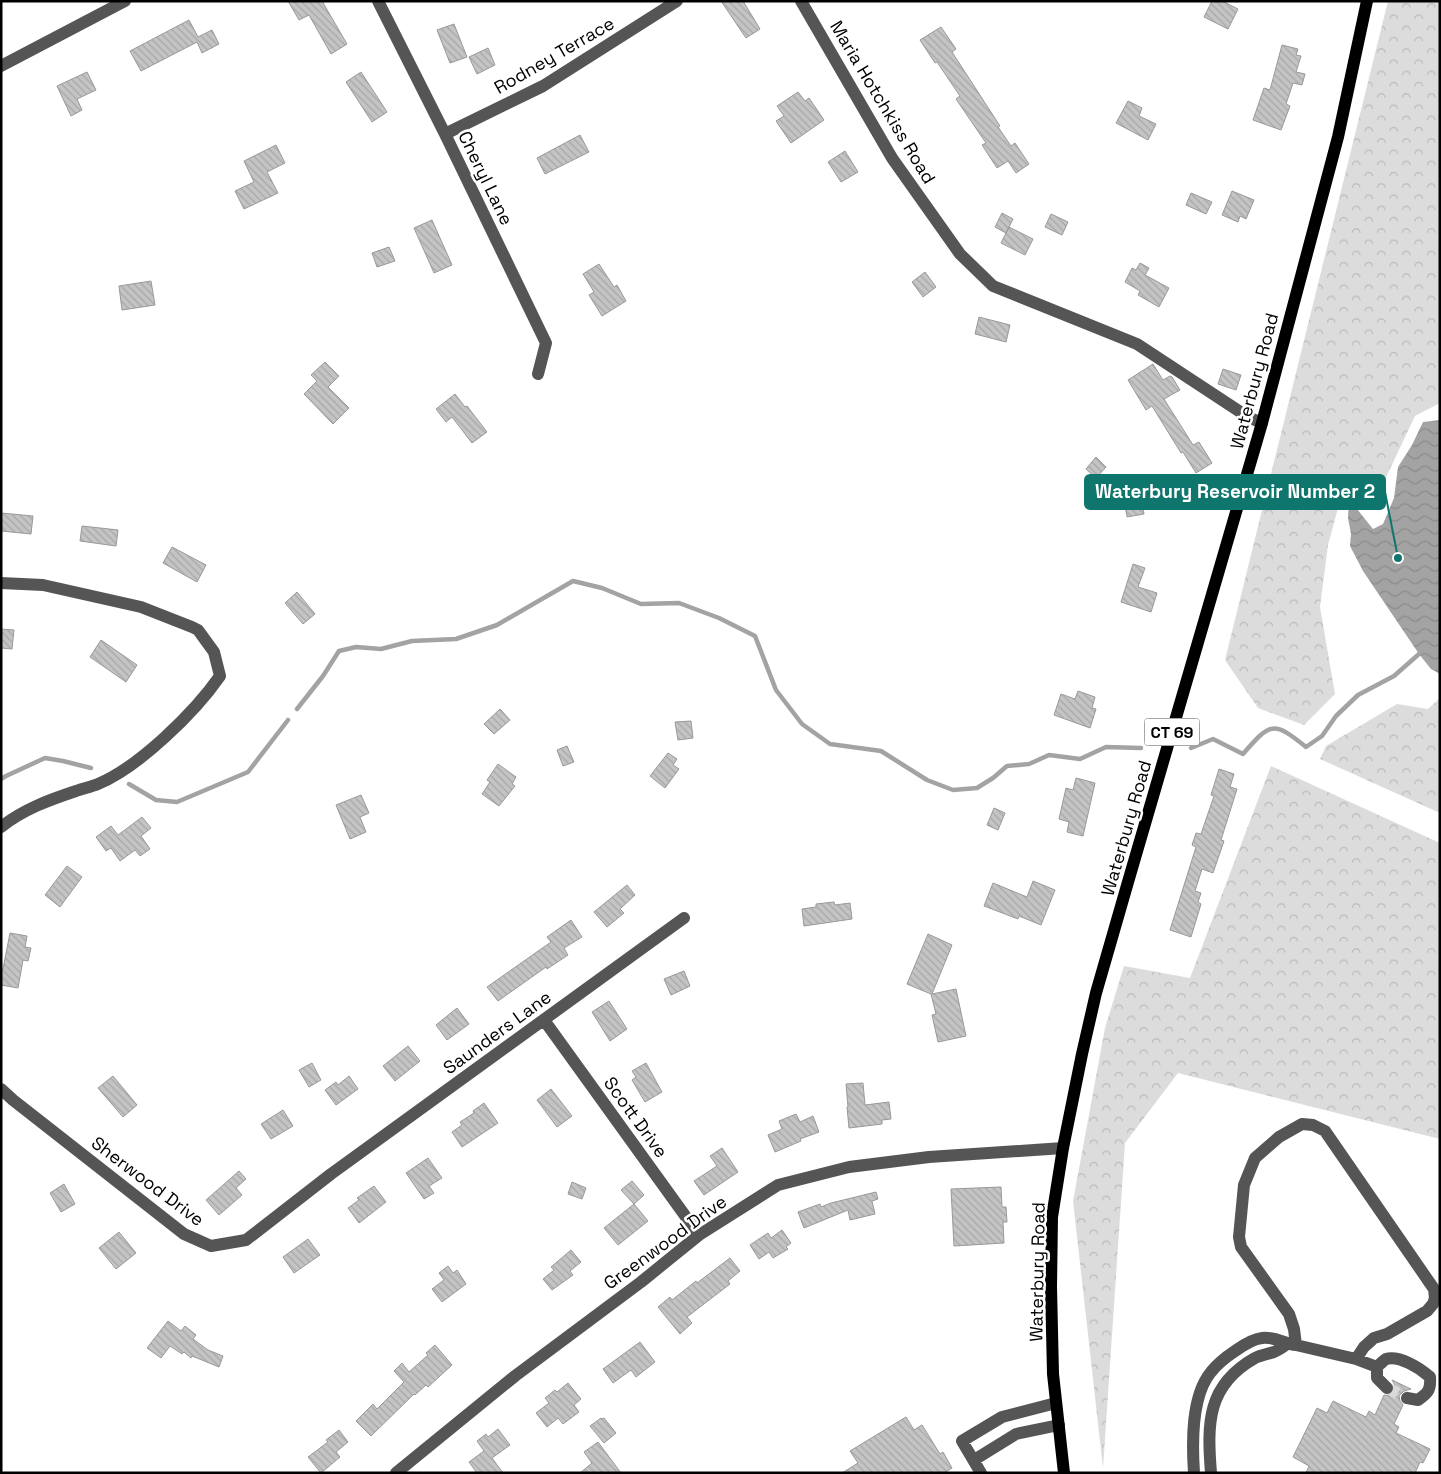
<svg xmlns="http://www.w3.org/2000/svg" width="1441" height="1474" font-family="'Space Grotesk',sans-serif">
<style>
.forest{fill:url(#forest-crowns)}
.water{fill:url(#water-waves)}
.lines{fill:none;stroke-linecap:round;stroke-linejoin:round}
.stream{stroke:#a3a3a3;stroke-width:4.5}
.building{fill:url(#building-back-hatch);stroke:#999}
.minor-tunnel{stroke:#d9d9d9;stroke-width:12;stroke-dasharray:12 6;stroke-linecap:butt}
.minor{stroke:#555;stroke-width:12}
.major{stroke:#000;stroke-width:12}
.labels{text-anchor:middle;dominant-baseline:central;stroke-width:5;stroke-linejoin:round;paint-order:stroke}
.shield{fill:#fff;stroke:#4c4c4c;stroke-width:1}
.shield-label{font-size:16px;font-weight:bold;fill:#000}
.street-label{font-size:18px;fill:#000;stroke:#fff}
.leader{fill:none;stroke:#0f766e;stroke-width:2}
.callout-dot{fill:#0f766e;stroke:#fff;stroke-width:2}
.callout{fill:#0f766e;stroke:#0f766e;stroke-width:2}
.callout-label{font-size:19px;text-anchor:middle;font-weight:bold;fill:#fff}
</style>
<defs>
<pattern id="forest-crowns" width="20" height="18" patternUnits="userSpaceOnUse" patternTransform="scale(1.25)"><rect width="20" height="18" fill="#dcdcdc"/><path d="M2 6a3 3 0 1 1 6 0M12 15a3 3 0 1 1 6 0" fill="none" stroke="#bbb"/></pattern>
<pattern id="water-waves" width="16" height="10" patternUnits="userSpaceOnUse" patternTransform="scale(1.25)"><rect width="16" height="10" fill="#a3a3a3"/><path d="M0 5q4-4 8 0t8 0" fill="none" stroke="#8b8b8b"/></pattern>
<pattern id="building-back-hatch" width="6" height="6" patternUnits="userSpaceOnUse" patternTransform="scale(1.25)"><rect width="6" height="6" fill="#c4c4c4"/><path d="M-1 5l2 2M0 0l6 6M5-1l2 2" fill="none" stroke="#a7a7a7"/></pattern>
</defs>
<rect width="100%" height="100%" fill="#fff"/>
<path class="forest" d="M 1388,1 L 1440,1 L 1440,403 L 1415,416 L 1372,507 L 1345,482 L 1328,545 L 1320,607 L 1335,694 L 1304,725 L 1258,708 L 1225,660 Z
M 1440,698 L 1440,813 L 1320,759 L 1326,746 L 1397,704 L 1428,709 Z
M 1271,766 L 1440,843 L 1440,1139 L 1178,1073 L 1125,1143 L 1103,1468 L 1073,1201 L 1105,1028 L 1124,966 L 1190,978 Z"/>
<path class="water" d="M 1440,420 L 1440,674 L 1431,669 L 1419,654 L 1363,571 L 1350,546 L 1351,534 L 1348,518 L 1349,499 L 1373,529 L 1383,524 L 1394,498 L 1398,467 L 1412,445 L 1423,422 Z"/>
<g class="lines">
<path class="stream" d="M 297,709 L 323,676 L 339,651 L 356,647 L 381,649 L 412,641 L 456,639 L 497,625 L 573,581 L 602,588 L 641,604 L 679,603 L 719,618 L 755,636 L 776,690 L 802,724 L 830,744 L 881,751 L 927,780 L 953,790 L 977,788 L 993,778 L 1007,766 L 1029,764 L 1049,755 L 1080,759 L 1106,747 L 1141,748
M 1191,748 L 1213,739 L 1243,754 C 1270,723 1273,720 1306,747 L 1322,736 L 1336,716 L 1358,695 L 1394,676 L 1419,654
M 1,779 L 6,776 L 45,758 L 63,761 L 91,768
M 129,784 L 156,800 L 177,802 L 248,772 L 288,720"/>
</g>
<path class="building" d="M 288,1 L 322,1 L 347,44 L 331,54 L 309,15 L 299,20 Z
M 721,1 L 743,1 L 760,29 L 746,38 Z
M 1212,1 L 1222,1 L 1238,9 L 1228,29 L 1204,17 Z
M 189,20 L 198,37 L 212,30 L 219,44 L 202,53 L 197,42 L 141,71 L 130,51 Z
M 454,24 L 467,57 L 450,63 L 437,30 Z
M 941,27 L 956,49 L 952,52 L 1000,126 L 998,127 L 1011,146 L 1015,143 L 1029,164 L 1016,173 L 1008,161 L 997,168 L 982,145 L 986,143 L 956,99 L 960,96 L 937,62 L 935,63 L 920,40 Z
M 1282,45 L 1298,49 L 1296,55 L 1301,56 L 1296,72 L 1305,74 L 1302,85 L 1293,83 L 1286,104 L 1290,106 L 1281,130 L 1253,120 L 1264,88 L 1270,90 Z
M 488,48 L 495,65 L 477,74 L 469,57 Z
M 87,72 L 96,90 L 77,99 L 82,110 L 71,116 L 57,86 Z
M 361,72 L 387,112 L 372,122 L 346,82 Z
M 798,92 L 805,101 L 809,98 L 824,120 L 791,143 L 776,121 L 784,116 L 777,106 Z
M 1128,101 L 1142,108 L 1139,116 L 1156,124 L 1148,140 L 1116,123 Z
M 580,135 L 589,152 L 545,174 L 537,158 Z
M 276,145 L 285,163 L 267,172 L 278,193 L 244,209 L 235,191 L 254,182 L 244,161 Z
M 845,151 L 858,172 L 841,182 L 828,162 Z
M 1232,191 L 1254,200 L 1246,219 L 1240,216 L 1238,222 L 1222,215 Z
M 1191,193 L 1212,202 L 1206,214 L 1186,205 Z
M 1002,213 L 1013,219 L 1006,233 L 995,227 Z
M 1051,214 L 1068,222 L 1062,235 L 1045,227 Z
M 432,220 L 452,265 L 434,273 L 414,228 Z
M 1009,227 L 1033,239 L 1025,255 L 1001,243 Z
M 389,247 L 395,261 L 377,267 L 372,253 Z
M 1140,263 L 1149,268 L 1145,275 L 1169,288 L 1159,307 L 1138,295 L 1140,291 L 1125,282 L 1132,268 L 1136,270 Z
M 599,264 L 614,287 L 617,285 L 626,301 L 602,316 L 589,295 L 594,292 L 583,274 Z
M 925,272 L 936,287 L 923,297 L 912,282 Z
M 151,281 L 155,305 L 122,310 L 119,286 Z
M 979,317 L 1010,325 L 1006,342 L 975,334 Z
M 325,362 L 339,376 L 328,387 L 349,408 L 333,424 L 304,394 L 317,381 L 311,375 Z
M 1153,364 L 1163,380 L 1170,376 L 1172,377 L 1180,390 L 1164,399 L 1193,445 L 1199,442 L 1212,463 L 1196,473 L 1183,452 L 1181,453 L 1152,406 L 1146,410 L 1128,380 Z
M 1223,369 L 1241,375 L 1236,390 L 1218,384 Z
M 455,394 L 465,407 L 467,406 L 487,432 L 472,443 L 452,417 L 446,422 L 436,409 Z
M 1096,457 L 1106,467 L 1096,478 L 1086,469 Z
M 1141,496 L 1144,514 L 1127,517 L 1124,499 Z
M 1,513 L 33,516 L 31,534 L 1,531 Z
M 82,526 L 118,530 L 116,546 L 80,541 Z
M 172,547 L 206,565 L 197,582 L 163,563 Z
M 1133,564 L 1145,568 L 1138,587 L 1157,593 L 1151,612 L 1121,602 Z
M 297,592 L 315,614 L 303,624 L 285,603 Z
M 1,629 L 14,630 L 12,649 L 1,648 Z
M 101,640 L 137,665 L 126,682 L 90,657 Z
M 1078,691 L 1095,697 L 1092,708 L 1096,709 L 1090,728 L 1054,715 L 1061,694 L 1075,699 Z
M 500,709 L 510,720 L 494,734 L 484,724 Z
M 691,721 L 693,738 L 678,740 L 675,722 Z
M 567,746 L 574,762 L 563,766 L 557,750 Z
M 668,753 L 677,759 L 673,765 L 679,769 L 665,788 L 650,776 Z
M 498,764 L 516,777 L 512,784 L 515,786 L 499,806 L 482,794 L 490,782 L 487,780 Z
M 1219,769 L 1234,774 L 1230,787 L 1237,789 L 1221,840 L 1224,841 L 1213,873 L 1202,869 L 1195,891 L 1201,893 L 1198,902 L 1201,904 L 1191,937 L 1170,930 L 1196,847 L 1192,845 L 1196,833 L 1201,834 L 1214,796 L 1211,795 Z
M 1076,778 L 1095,783 L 1083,836 L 1067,832 L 1069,822 L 1059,819 L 1066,788 L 1073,790 Z
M 361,795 L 369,813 L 360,817 L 366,832 L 350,839 L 336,805 Z
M 994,808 L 1005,813 L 998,830 L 987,825 Z
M 142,817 L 151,828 L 141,836 L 150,849 L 140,856 L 135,850 L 120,861 L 111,848 L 106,851 L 96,837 L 111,826 L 118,835 Z
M 67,866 L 82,877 L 60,907 L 45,895 Z
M 1033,881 L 1055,890 L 1041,925 L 1019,916 L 1018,919 L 984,906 L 993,883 L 1027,897 Z
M 627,885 L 635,895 L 620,909 L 624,913 L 607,927 L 594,912 Z
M 834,902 L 835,905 L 850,903 L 852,919 L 804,926 L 802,909 L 816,907 L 816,904 Z
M 571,920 L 582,937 L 564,948 L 568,955 L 547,969 L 546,967 L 498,1001 L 487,987 L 551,942 L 547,937 Z
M 10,933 L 27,936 L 25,947 L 31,948 L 28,961 L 23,960 L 18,988 L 1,985 L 1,969 L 3,969 Z
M 928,934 L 952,945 L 932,994 L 956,989 L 966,1036 L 938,1042 L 932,1015 L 936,1014 L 931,994 L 907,984 Z
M 684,971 L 690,986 L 671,995 L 664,979 Z
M 609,1001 L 627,1029 L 610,1041 L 592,1012 Z
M 457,1008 L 469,1024 L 447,1040 L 436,1025 Z
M 408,1046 L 420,1061 L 395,1081 L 383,1066 Z
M 312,1063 L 321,1080 L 309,1087 L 299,1070 Z
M 646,1063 L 662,1092 L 645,1102 L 632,1080 L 636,1077 L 632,1071 Z
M 113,1076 L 137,1105 L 123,1117 L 98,1088 Z
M 349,1076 L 358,1089 L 336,1105 L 325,1090 L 336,1082 L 338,1085 Z
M 863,1083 L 865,1105 L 889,1102 L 891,1119 L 882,1120 L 882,1124 L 849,1128 L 847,1107 L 848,1107 L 846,1084 Z
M 551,1089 L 572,1116 L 557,1127 L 537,1100 Z
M 484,1103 L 498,1123 L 462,1147 L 452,1132 L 462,1125 L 460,1122 L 474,1113 L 473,1111 Z
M 283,1110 L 293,1126 L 271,1139 L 261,1124 Z
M 796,1114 L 800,1122 L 813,1116 L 819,1132 L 800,1139 L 801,1141 L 775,1152 L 768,1135 L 782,1129 L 779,1121 Z
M 722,1148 L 738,1172 L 704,1195 L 694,1181 L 717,1166 L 710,1156 Z
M 428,1158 L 442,1178 L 429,1186 L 434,1193 L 424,1199 L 406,1173 Z
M 239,1171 L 246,1179 L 236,1188 L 242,1195 L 219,1215 L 206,1200 Z
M 632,1181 L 644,1195 L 634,1204 L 648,1221 L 618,1245 L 604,1228 L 634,1204 L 621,1190 Z
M 572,1182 L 586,1188 L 582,1199 L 568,1194 Z
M 64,1184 L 75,1204 L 61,1212 L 50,1193 Z
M 374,1186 L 386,1202 L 359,1223 L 348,1208 L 359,1200 L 357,1198 Z
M 1001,1187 L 1002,1207 L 1006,1207 L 1007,1222 L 1003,1222 L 1004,1243 L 954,1246 L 951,1189 Z
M 876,1192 L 878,1199 L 872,1201 L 875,1214 L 850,1220 L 848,1210 L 804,1228 L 798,1212 L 820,1204 L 821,1207 L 831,1203 Z
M 782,1230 L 791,1243 L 786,1247 L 788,1249 L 773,1258 L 769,1252 L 759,1259 L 750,1245 L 768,1233 L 771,1238 Z
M 119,1232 L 136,1253 L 116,1269 L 99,1248 Z
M 308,1239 L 320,1255 L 294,1273 L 283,1257 Z
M 571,1250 L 581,1262 L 570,1271 L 573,1275 L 552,1290 L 543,1279 L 554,1270 L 551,1267 Z
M 730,1258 L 740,1271 L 728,1281 L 730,1284 L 687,1317 L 692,1323 L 680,1334 L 658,1307 L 670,1297 L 672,1300 L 696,1281 L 697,1283 Z
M 448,1266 L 453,1273 L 457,1270 L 466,1284 L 442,1302 L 432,1289 L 444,1280 L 439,1273 Z
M 168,1321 L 181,1331 L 185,1326 L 196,1335 L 193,1339 L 208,1350 L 223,1356 L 219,1367 L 192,1356 L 191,1358 L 184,1352 L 182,1354 L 170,1346 L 161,1358 L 147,1348 Z
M 640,1342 L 655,1362 L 636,1377 L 631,1370 L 613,1383 L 603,1369 Z
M 435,1345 L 452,1365 L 428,1387 L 426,1385 L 415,1395 L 414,1394 L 371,1436 L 356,1421 L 373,1404 L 377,1409 L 404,1382 L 394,1371 L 402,1363 L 409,1372 L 428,1355 L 426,1353 Z
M 1392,1380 L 1411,1389 L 1404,1391 L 1399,1396 L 1400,1401 L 1403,1405 L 1394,1424 L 1399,1427 L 1396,1433 L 1430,1449 L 1423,1463 L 1420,1462 L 1415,1473 L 1306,1473 L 1309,1466 L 1293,1457 L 1317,1408 L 1327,1413 L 1333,1401 L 1366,1417 L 1369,1411 L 1375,1415 L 1384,1395 L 1390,1396 L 1395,1391 L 1395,1385 Z
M 568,1383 L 581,1399 L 574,1405 L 579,1412 L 563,1424 L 558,1418 L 547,1427 L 536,1413 L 549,1403 L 545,1398 L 555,1390 L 557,1392 Z
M 906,1417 L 914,1430 L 922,1425 L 940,1454 L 943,1452 L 952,1468 L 944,1473 L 842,1473 L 858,1463 L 850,1451 Z
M 601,1418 L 602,1419 L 604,1418 L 616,1433 L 604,1443 L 590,1426 Z
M 498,1429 L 510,1445 L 492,1458 L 503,1473 L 477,1473 L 469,1462 L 484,1451 L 477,1441 L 486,1434 L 488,1437 Z
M 339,1430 L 348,1442 L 336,1452 L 340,1457 L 321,1473 L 308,1457 L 328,1442 L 326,1440 Z
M 598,1442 L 621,1473 L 580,1473 L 592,1463 L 584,1452 Z"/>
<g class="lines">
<path class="minor-tunnel" d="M 1387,1388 L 1407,1398"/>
<path class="minor" d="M 378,1 L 445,134 L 546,343 L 538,374
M 801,1 L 892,158 L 960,254 L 993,286 L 1137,344 L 1248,417 L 1262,423
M 1,66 L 125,1
M 445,134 L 543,86 L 677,1
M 1,583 L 43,585 L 141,607 L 192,627 L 198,630 L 214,652 L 220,676 C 195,712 139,767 98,784 C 91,787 84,788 76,791 C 49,800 24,809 1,827
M 544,1020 L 699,1235
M 1,1089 L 13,1100 L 184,1234 L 211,1246 L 246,1240 L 331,1174 L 684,918
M 1296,1345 L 1294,1329 L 1289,1314 L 1241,1247 L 1239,1237 L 1244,1185 L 1255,1158 L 1279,1137 L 1302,1124 L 1313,1125 L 1325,1131 L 1434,1289 L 1435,1298 L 1433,1304 L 1427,1311 L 1387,1334 L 1374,1338 L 1364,1347 L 1356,1359
M 1377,1367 C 1379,1365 1383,1361 1386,1359 C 1399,1355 1420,1368 1430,1377 C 1431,1390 1428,1393 1418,1400 L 1407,1398
M 974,1460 L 1016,1434 L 1059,1425
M 396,1473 L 515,1376 L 641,1282 L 699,1235 L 778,1185 L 849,1167 L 929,1157 L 1063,1148
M 981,1473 L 962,1441 L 1002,1417 L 1056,1403
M 1194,1473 C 1192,1443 1191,1396 1211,1372 C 1218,1363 1226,1357 1235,1351 C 1242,1346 1253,1339 1262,1338 C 1274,1336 1285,1344 1296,1345 L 1356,1359 L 1377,1367 L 1377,1378 L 1387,1388
M 1211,1473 C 1207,1423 1207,1385 1255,1358 C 1261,1355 1268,1354 1274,1352 C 1279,1350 1283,1347 1287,1344"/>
<path class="major" d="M 1064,1473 L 1053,1374 L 1051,1287 L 1052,1217 L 1063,1148 L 1082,1054 L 1096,993 L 1128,882 L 1262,423 L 1338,137 L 1367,1"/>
</g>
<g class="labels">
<rect class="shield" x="1144.5" y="718.5" width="55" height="27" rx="4"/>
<g class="shield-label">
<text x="1172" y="732">CT 69</text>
</g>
<g class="street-label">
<text transform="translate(554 55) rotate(-30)">Rodney Terrace</text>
<text transform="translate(883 102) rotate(59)">Maria Hotchkiss Road</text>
<text transform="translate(486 178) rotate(64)">Cheryl Lane</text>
<text transform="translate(1254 381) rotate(-75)">Waterbury Road</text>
<text transform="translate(1126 828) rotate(-74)">Waterbury Road</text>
<text transform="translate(497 1032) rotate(-36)">Saunders Lane</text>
<text transform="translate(636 1117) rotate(54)">Scott Drive</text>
<text transform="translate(148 1181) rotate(37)">Sherwood Drive</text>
<text transform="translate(665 1242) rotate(-36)">Greenwood Drive</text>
<text transform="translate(1037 1272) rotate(-89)">Waterbury Road</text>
</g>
</g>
<path class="leader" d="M1398 558L1385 492"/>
<circle class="callout-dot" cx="1398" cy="558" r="5"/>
<rect class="callout" x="1085" y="475" width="300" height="34" rx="5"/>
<g class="callout-label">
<text x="1235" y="498">Waterbury Reservoir Number 2</text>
</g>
<rect width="1441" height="1474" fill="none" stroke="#000000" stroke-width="5"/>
</svg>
